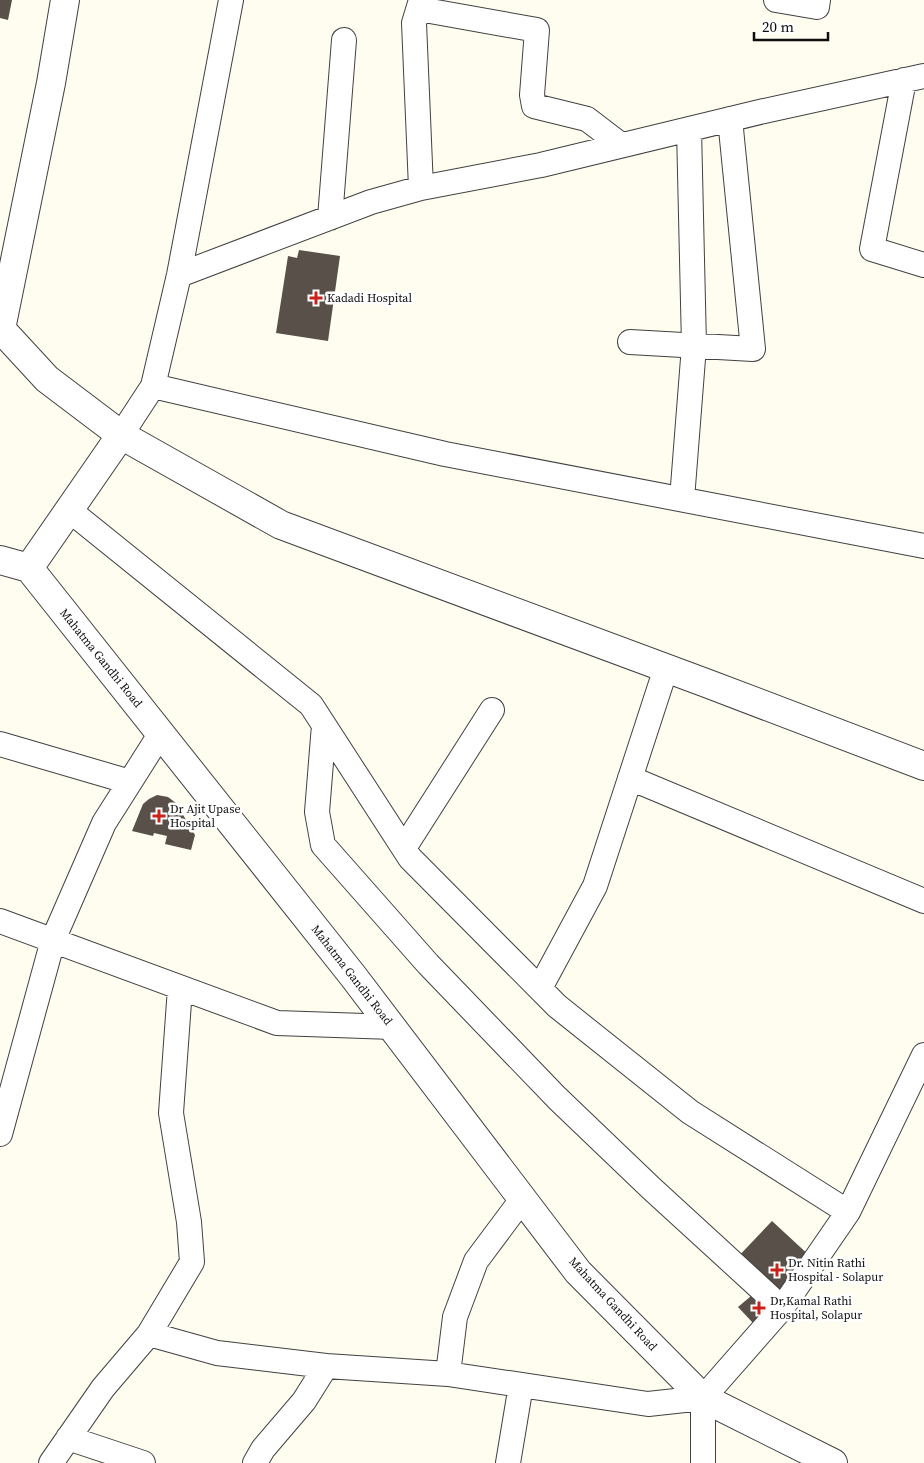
<svg xmlns="http://www.w3.org/2000/svg" width="924" height="1463" font-family="'Source Serif 4',serif">
<style>
.building{fill:#585049}
.lines{fill:none;stroke-linecap:round;stroke-linejoin:round}
.minor-casing{stroke:#414141;stroke-width:26}
.tertiary-casing{stroke:#414141;stroke-width:30}
.minor{stroke:#fff;stroke-width:24}
.tertiary{stroke:#fff;stroke-width:28}
.poi-dot{fill:#ca211a;stroke:#fff;stroke-width:2}
.labels{text-anchor:middle;dominant-baseline:central;stroke-width:5;stroke-linejoin:round;paint-order:stroke}
.poi-label{font-size:12px;fill:#0e0e0e;stroke:#fff;text-anchor:start}
.street-label{font-size:12px;fill:#0e0e0e;stroke:#fff}
</style>
<rect width="100%" height="100%" fill="#fffdef"/>
<path class="building" d="M 0,0 L 12,0 L 8,20 L 0,18 Z
M 299,250 L 340,256 L 328,341 L 276,333 L 288,256 L 297,258 Z
M 157,795 L 168,797 L 176,803 L 195,835 L 191,850 L 165,844 L 167,836 L 154,833 L 153,836 L 132,831 L 143,804 L 149,799 Z
M 772,1221 L 812,1258 L 775,1297 L 735,1260 Z
M 757,1291 L 771,1306 L 753,1323 L 738,1307 Z"/>
<g class="lines">
<defs>
<path id="minor" d="M 776,0 L 817,7 L 818,0
M 419,9 L 537,30 L 532,95 L 534,106 L 587,119 L 621,145
M 904,80 L 872,249 L 924,265
M 421,188 L 414,23 L 421,0
M 330,218 L 344,40
M 179,275 L 371,202 L 421,188 L 541,165 L 764,111 L 924,76
M 630,342 L 753,349 L 730,119
M 153,386 L 445,454 L 924,546
M 121,435 L 153,386 L 179,275 L 231,0
M 682,499 L 694,346 L 689,129
M 69,510 L 311,705 L 410,858 L 557,1006 L 690,1112 L 848,1212
M 324,725 L 317,812 L 323,845 L 428,964 L 557,1098 L 651,1188 L 782,1308
M 0,744 L 130,782
M 630,778 L 924,901
M 404,848 L 492,710
M 0,921 L 277,1023 L 393,1027
M 540,988 L 595,886 L 666,668
M 0,1134 L 53,940 L 104,823 L 161,733
M 149,1334 L 217,1353 L 326,1366
M 448,1374 L 648,1404 L 703,1398
M 68,1438 L 143,1463
M 51,1463 L 103,1388 L 149,1334 L 192,1262 L 189,1222 L 171,1113 L 180,988
M 255,1463 L 263,1449 L 304,1401 L 326,1366 L 448,1374 L 455,1317 L 476,1261 L 523,1198
M 508,1463 L 521,1385
M 703,1463 L 703,1398 L 782,1308 L 848,1212 L 924,1055"/>
<path id="tertiary" d="M 0,328 L 47,379 L 121,435 L 281,525 L 706,683 L 924,766
M 1,329 L 51,83 L 65,0
M 0,560 L 29,568 L 353,976 L 578,1272 L 703,1398 L 833,1463
M 29,568 L 121,435"/>
</defs>
<use href="#minor" class="minor-casing"/>
<use href="#tertiary" class="tertiary-casing"/>
<use href="#minor" class="minor"/>
<use href="#tertiary" class="tertiary"/>
</g>
<g class="poi-dot">
<path d="M313.5 290.5h5v5h5v5h-5v5h-5v-5h-5v-5h5z"/>
<path d="M156.5 808.5h5v5h5v5h-5v5h-5v-5h-5v-5h5z"/>
<path d="M774.5 1262.5h5v5h5v5h-5v5h-5v-5h-5v-5h5z"/>
<path d="M756.5 1300.5h5v5h5v5h-5v5h-5v-5h-5v-5h5z"/>
</g>
<g class="labels">
<g class="poi-label">
<text x="327" y="298">Kadadi Hospital</text>
<text x="170" y="809">Dr Ajit Upase<tspan x="170" dy="14">Hospital</tspan></text>
<text x="788" y="1263">Dr. Nitin Rathi<tspan x="788" dy="14">Hospital - Solapur</tspan></text>
<text x="770" y="1301">Dr,Kamal Rathi<tspan x="770" dy="14">Hospital, Solapur</tspan></text>
</g>
<g class="street-label">
<text transform="translate(101 658) rotate(51)">Mahatma Gandhi Road</text>
<text transform="translate(352 975) rotate(52)">Mahatma Gandhi Road</text>
<text transform="translate(613 1304) rotate(47)">Mahatma Gandhi Road</text>
</g>
</g>
<path d="M754 32v8h74v-8" fill="none" stroke="#0e0e0e" stroke-width="2.5"/>
<text x="762" y="32" font-size="15" fill="#0e0e0e" stroke="#ffffff" stroke-width="4" paint-order="stroke">20 m</text>
</svg>
